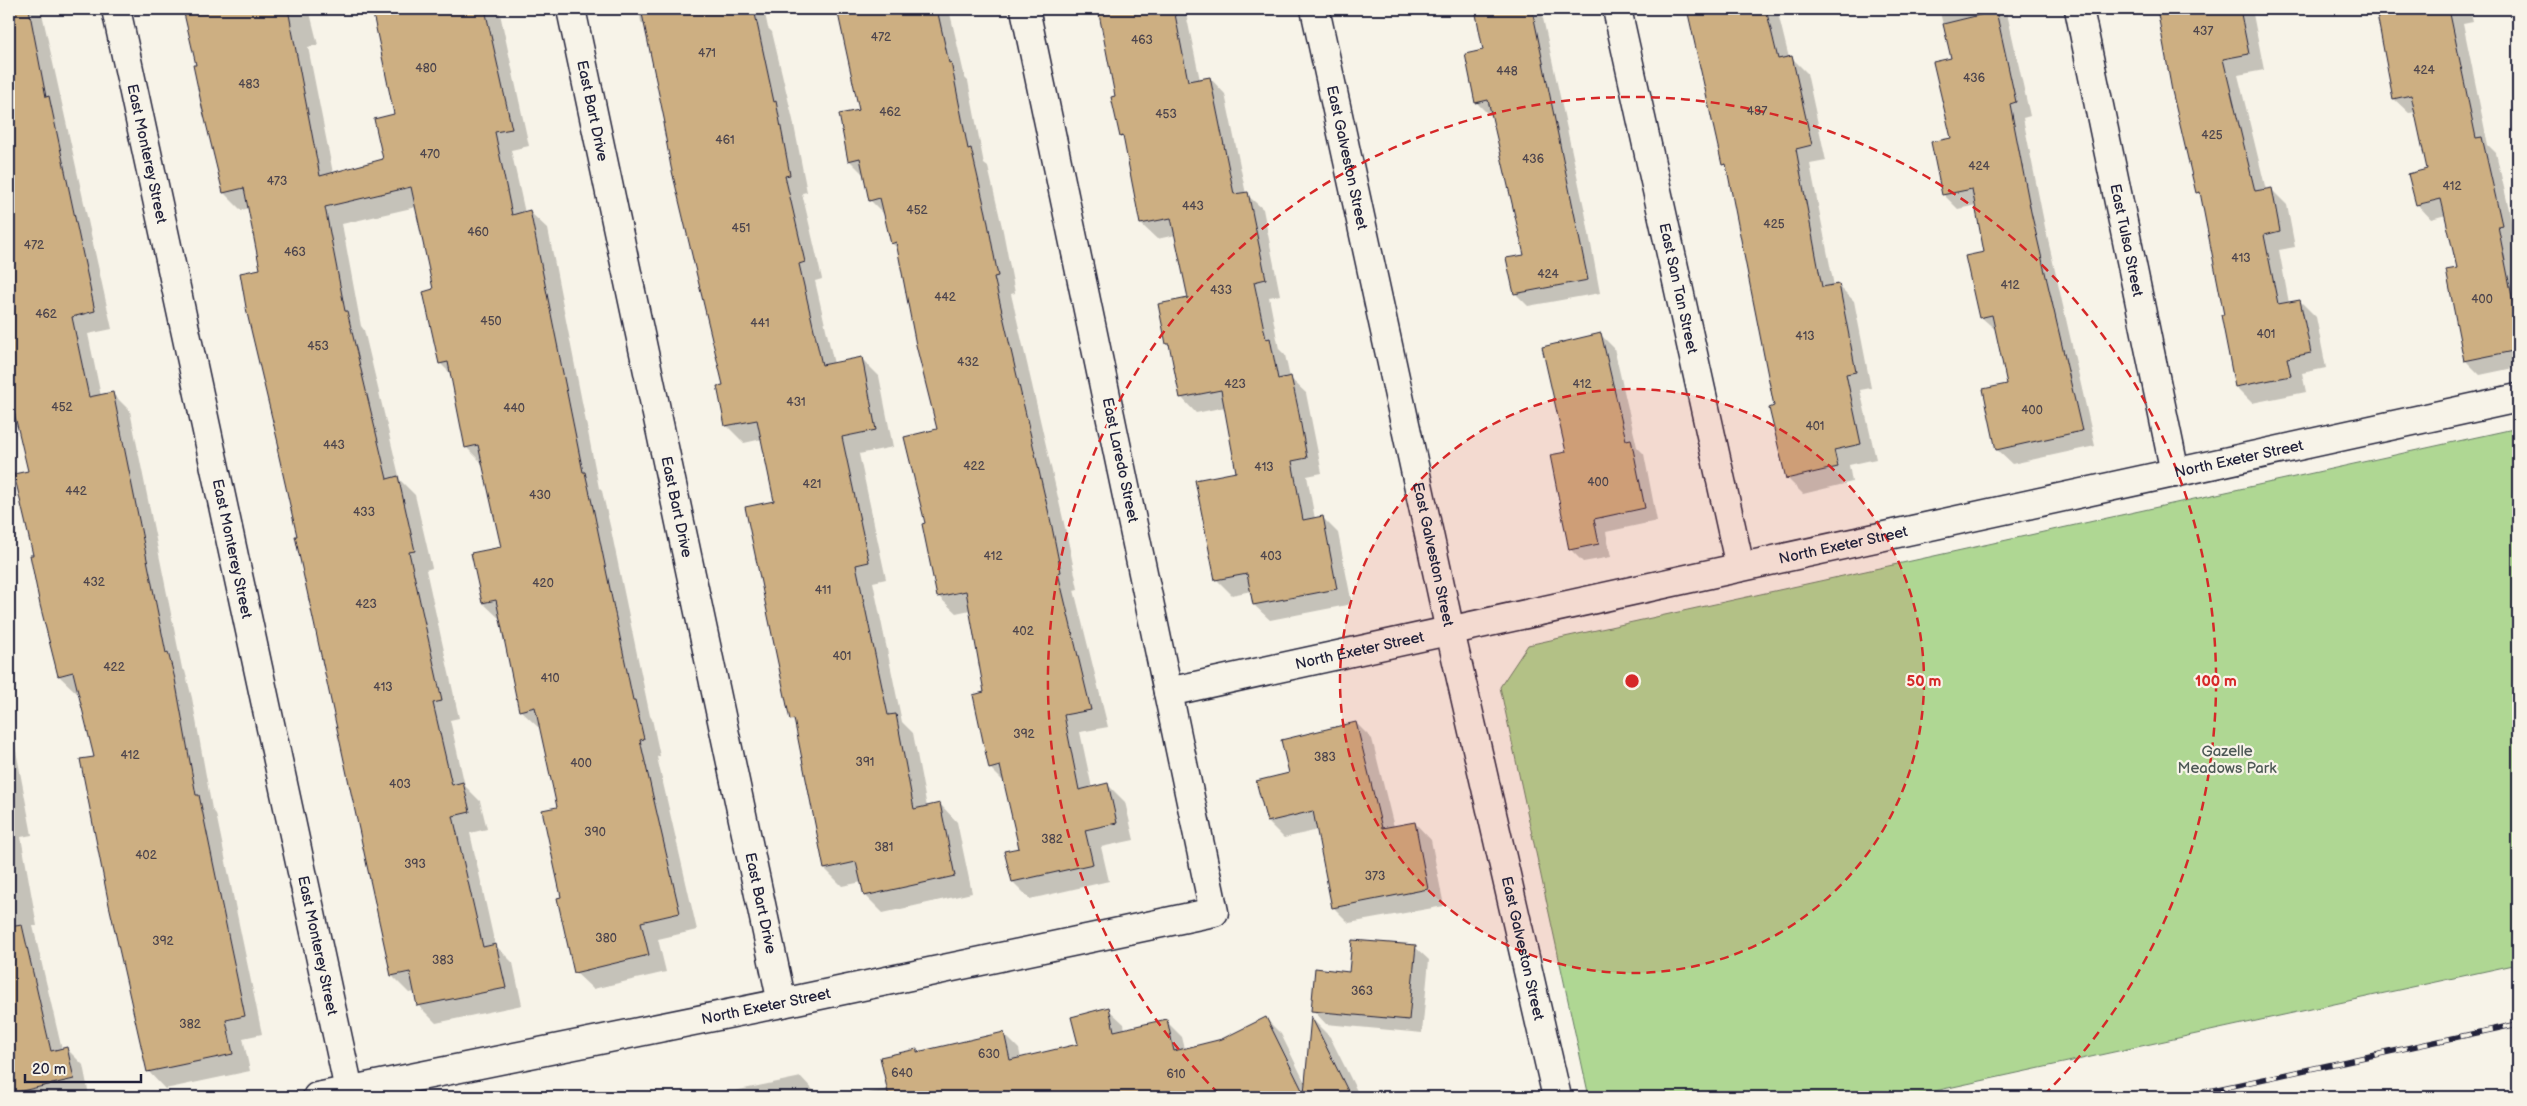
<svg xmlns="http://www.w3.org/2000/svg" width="2527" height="1106" font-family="'Balsamiq Sans',sans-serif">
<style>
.green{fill:#afd793;stroke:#687c67}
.shadow{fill:#0003}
.building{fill:#cdaf82;stroke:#22223b}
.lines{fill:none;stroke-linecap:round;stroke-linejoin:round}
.minor-casing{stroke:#22223b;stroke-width:31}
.tertiary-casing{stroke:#22223b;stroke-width:31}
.minor{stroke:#f7f3e8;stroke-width:28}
.tertiary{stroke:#f7f3e8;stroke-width:28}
.rail-casing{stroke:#22223b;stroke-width:5.5}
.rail{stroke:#f7f3e8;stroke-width:4;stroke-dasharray:11;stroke-linecap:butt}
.ring{fill:none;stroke:#d62828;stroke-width:2.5;stroke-dasharray:9 6}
.labels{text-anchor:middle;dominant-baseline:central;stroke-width:4.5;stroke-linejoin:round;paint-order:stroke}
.number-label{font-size:12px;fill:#4d454d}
.street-label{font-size:15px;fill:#22223b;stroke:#f7f3e8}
.park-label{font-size:15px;fill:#4c5855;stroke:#f7f3e8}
.centre{fill:#d62828;stroke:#f7f3e8;stroke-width:2.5}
.ring-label{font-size:15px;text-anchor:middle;font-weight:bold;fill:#d62828;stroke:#f7f3e8;stroke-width:4.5;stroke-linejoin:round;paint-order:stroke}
</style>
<rect width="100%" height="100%" fill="#f7f3e8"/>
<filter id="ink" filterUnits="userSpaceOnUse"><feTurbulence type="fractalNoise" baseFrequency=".02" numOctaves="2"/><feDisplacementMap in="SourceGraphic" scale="10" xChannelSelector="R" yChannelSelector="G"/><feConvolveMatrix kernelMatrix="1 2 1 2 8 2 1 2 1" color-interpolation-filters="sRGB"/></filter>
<g filter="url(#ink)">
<path class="green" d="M 2518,428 L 2518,964 L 1907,1097 L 1589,1097 L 1500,687 L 1528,645 Z"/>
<path class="shadow" d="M 9,9 L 41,9 L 112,329 L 88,334 L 101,396 L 112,393 L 130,411 L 182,668 L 185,671 L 192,698 L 212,809 L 216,814 L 262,1034 L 243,1038 L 250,1071 L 165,1089 L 148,1071 L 95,758 L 79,692 L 77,693 L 59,676 L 35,556 L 29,472 L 19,429 L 9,418 Z
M 185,9 L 309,9 L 318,45 L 308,47 L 333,173 L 385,160 L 396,115 L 374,9 L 499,9 L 529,146 L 511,150 L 525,213 L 530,212 L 548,229 L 599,488 L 602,491 L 611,530 L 650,716 L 652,719 L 660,756 L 657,757 L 697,930 L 658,939 L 666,972 L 593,989 L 575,972 L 563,898 L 558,808 L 540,727 L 538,727 L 520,710 L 501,620 L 483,603 L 502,548 L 484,465 L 466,447 L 451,374 L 440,363 L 435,290 L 416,207 L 342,224 L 361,326 L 364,330 L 400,480 L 415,495 L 432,568 L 426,570 L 459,718 L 450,720 L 465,786 L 480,801 L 487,829 L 470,833 L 495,945 L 513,963 L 522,1005 L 436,1023 L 418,1005 L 416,992 L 409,993 L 392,976 L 280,448 L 262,270 L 250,208 L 241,210 L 224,193 L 194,66 L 198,66 Z
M 639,9 L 764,9 L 768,28 L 772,32 L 793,120 L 807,192 L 802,193 L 822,279 L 815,281 L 834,364 L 861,358 L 879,376 L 893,447 L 859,454 L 886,579 L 873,582 L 902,722 L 913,733 L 927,807 L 940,804 L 957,822 L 972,893 L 883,913 L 865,895 L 862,882 L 842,886 L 825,869 L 796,724 L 791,719 L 776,502 L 762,439 L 744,443 L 726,425 L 724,386 L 646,27 L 641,22 Z
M 838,9 L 949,9 L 965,78 L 968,81 L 984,164 L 988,167 L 1003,231 L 1015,293 L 1011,294 L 1069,545 L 1078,589 L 1074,590 L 1108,727 L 1080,732 L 1092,788 L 1108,785 L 1125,802 L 1134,840 L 1101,847 L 1109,881 L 1030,899 L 1013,882 L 1020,849 L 1006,784 L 990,768 L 985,693 L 970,610 L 956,613 L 938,596 L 926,524 L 938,430 L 899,250 L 892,243 L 885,215 L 870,200 L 865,176 L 849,160 L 861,111 Z
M 1099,9 L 1185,9 L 1200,80 L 1210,78 L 1225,94 L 1246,194 L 1263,209 L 1280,295 L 1269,297 L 1279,349 L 1285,355 L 1290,378 L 1306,393 L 1322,473 L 1307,476 L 1315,519 L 1322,517 L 1338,533 L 1352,604 L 1270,620 L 1254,605 L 1251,591 L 1232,595 L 1216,579 L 1238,473 L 1225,407 L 1196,413 L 1181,397 L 1171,347 L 1167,344 L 1190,299 L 1176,235 L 1157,239 L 1141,224 L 1125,141 L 1121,136 L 1116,97 Z
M 1476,9 L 1541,9 L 1585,212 L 1600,293 L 1528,306 L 1515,293 L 1525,256 L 1493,114 L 1489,115 L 1476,102 L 1485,51 Z
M 1688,9 L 1777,9 L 1789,58 L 1791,57 L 1807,73 L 1826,161 L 1810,164 L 1834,286 L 1839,286 L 1854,301 L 1871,388 L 1860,390 L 1876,459 L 1849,465 L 1852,482 L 1803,494 L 1787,478 L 1775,407 L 1728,169 L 1724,164 Z
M 1939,9 L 2006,9 L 2030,116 L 2023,118 L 2045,227 L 2095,446 L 2012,464 L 1997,450 L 1984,390 L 2008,385 L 1997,331 L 1981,317 L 1986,253 L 1976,205 L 1958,209 L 1943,194 L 1952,139 L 1952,59 Z
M 2158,9 L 2252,9 L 2264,70 L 2238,75 L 2266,190 L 2271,189 L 2287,205 L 2295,247 L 2279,250 L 2289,303 L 2300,301 L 2316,317 L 2326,368 L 2302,373 L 2306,392 L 2252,403 L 2236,387 L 2222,316 L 2226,316 L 2202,197 L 2197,192 L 2174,91 Z
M 2377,9 L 2470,9 L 2473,21 L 2463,23 L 2488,145 L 2496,153 L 2516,240 L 2512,240 L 2518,271 L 2518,367 L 2480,375 L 2465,360 L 2458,269 L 2446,215 L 2431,219 L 2417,204 L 2428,170 L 2416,112 L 2409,113 L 2394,99 Z
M 1601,335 L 1614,348 L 1637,447 L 1644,454 L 1657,521 L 1606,532 L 1611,557 L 1583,562 L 1570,549 Z
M 9,714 L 32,835 L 21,837 L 37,926 L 33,926 L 62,1050 L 67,1049 L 83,1065 L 89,1095 L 77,1097 L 9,1097 Z
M 1356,723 L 1372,739 L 1394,827 L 1415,823 L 1431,840 L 1444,906 L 1349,923 L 1333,907 L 1318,830 L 1284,838 L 1268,822 L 1258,782 L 1290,774 Z
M 1415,947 L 1429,960 L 1422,1033 L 1326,1024 L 1313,1010 L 1350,973 Z
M 1108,1009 L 1124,1024 L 1125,1030 L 1166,1021 L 1182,1037 L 1185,1049 L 1222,1040 L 1265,1018 L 1281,1034 L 1306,1085 L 1312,1019 L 1330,1037 L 1360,1097 L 848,1097 L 888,1089 L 916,1051 L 918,1053 L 1003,1033 L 1019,1049 L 1021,1059 L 1079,1045 Z
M 801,1077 L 816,1093 L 817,1097 L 706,1097 Z"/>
<path class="building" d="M 9,9 L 29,9 L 46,97 L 49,96 L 95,311 L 72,317 L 89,397 L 113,392 L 166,653 L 168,652 L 175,679 L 196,795 L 199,795 L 245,1016 L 226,1020 L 233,1054 L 147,1072 L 109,905 L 80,759 L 94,757 L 73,672 L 58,676 L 40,605 L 30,555 L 33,555 L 14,474 L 28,471 L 14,412 L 9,413 Z
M 183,9 L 288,9 L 320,176 L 383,159 L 374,119 L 394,114 L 372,9 L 485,9 L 512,129 L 495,132 L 512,215 L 530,210 L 583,472 L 585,472 L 594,512 L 633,700 L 635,700 L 644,739 L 640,740 L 680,913 L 641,922 L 649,955 L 574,973 L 557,898 L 561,897 L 542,810 L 557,807 L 535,707 L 519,711 L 496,600 L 482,603 L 471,553 L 501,547 L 478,445 L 465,448 L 448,362 L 439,364 L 423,292 L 433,289 L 411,187 L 325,207 L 345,311 L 347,311 L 387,479 L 398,476 L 415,551 L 409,552 L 442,701 L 433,703 L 452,785 L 463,782 L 470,812 L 453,816 L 483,947 L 496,944 L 506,988 L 417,1006 L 410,972 L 391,976 L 295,536 L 297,536 L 277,448 L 279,447 L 247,313 L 240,273 L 260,269 L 244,188 L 223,193 L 202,107 L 193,65 L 196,65 Z
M 641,9 L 754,9 L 774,102 L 776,101 L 790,175 L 785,176 L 805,262 L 799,264 L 822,365 L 862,357 L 876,430 L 842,437 L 869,562 L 856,565 L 888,715 L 896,714 L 914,809 L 940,803 L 955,876 L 864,896 L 856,862 L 824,869 L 794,719 L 790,720 L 745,507 L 774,501 L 757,420 L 725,426 L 717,386 L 723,385 L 671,167 L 663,123 L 665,123 Z
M 837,9 L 937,9 L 949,63 L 951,62 L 968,149 L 971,148 L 986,213 L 998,276 L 994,277 L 1052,527 L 1061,572 L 1058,573 L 1091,710 L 1064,715 L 1079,790 L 1108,783 L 1117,823 L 1085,830 L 1093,864 L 1012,882 L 1004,851 L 1019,848 L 1000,766 L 989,769 L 973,695 L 984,692 L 966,591 L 937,597 L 922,524 L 925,523 L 904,437 L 937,429 L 916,345 L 896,242 L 891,244 L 880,198 L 869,201 L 860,158 L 848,161 L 839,114 L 859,110 Z
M 1098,9 L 1174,9 L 1188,81 L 1210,77 L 1234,194 L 1248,192 L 1266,279 L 1254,282 L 1266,339 L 1270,338 L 1278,379 L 1291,376 L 1298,408 L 1307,458 L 1292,461 L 1303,520 L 1323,516 L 1337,589 L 1253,605 L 1247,574 L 1215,580 L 1195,480 L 1236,472 L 1221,390 L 1180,398 L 1169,344 L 1166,344 L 1158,304 L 1188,298 L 1171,218 L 1140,224 L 1123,136 L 1120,137 L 1111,97 L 1115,96 Z
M 1475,9 L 1532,9 L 1588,280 L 1514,294 L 1506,258 L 1524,255 L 1488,100 L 1475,103 L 1465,54 L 1483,50 Z
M 1687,9 L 1766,9 L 1778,59 L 1792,56 L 1812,145 L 1796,149 L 1822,287 L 1839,284 L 1856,372 L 1846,374 L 1861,444 L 1834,450 L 1838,467 L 1786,479 L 1769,408 L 1774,406 L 1726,164 L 1722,165 Z
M 2157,9 L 2240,9 L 2249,54 L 2223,59 L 2255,191 L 2272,188 L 2280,231 L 2264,235 L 2278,304 L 2300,300 L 2311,353 L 2287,358 L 2291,376 L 2235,387 L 2221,315 L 2224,315 L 2200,192 L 2196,193 L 2172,91 Z
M 2376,9 L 2449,9 L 2476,138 L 2482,137 L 2502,225 L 2498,226 L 2518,327 L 2518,350 L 2464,361 L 2446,270 L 2457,268 L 2441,199 L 2416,205 L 2408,174 L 2427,169 L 2411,95 L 2393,99 Z
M 1996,11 L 2016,102 L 2010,104 L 2031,212 L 2082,431 L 1996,450 L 1983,389 L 2007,384 L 1992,315 L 1979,318 L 1965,256 L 1984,252 L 1972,189 L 1942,195 L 1931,142 L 1951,138 L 1933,62 L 1951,58 L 1943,24 Z
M 1601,333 L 1626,440 L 1631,439 L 1645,508 L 1594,519 L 1599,544 L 1569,550 L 1550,455 L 1566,452 L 1542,347 Z
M 1356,722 L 1382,828 L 1415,822 L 1428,889 L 1332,908 L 1313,811 L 1267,822 L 1256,781 L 1289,773 L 1281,740 Z
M 22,925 L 51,1051 L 67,1047 L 74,1079 L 9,1094 L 9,927 Z
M 1352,940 L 1416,945 L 1409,1020 L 1311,1011 L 1315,968 L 1349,972 Z
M 1109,1007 L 1114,1031 L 1167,1019 L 1174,1051 L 1222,1039 L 1266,1017 L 1304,1094 L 1311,1016 L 1351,1097 L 889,1097 L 880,1057 L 917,1049 L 917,1052 L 1004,1032 L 1010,1060 L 1078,1044 L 1071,1017 Z"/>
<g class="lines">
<defs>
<g id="minor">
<path id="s1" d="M 116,9 L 349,1090"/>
<path id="s2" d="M 571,9 L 782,1003"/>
<path id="s3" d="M 1617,9 L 1740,567"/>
<path id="s4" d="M 2079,9 L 2175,473"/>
<path id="s5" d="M 1168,692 L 2518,398"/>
<path id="s6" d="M 317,1097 L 782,1003 L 1214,912 L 1025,9"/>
</g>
<g id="tertiary">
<path id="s7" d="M 1315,9 L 1450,631 L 1557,1097"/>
</g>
</defs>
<use href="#minor" class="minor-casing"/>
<use href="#tertiary" class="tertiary-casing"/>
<use href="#minor" class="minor"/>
<use href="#tertiary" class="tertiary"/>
<defs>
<path id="rail" d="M 2181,1097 L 2518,1024"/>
</defs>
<use href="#rail" class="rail-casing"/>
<use href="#rail" class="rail"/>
</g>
</g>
<circle cx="1632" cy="681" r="292" fill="#d62828" fill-opacity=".12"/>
<g class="ring">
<circle cx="1632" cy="681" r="292"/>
<path d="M1219 1094A584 584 0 1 1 2045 1094"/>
</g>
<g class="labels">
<g class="number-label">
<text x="2203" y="31">437</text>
<text x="881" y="37">472</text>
<text x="1142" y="40">463</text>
<text x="707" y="53">471</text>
<text x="426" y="68">480</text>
<text x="2424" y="70">424</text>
<text x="1507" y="71">448</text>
<text x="1974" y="78">436</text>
<text x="249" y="84">483</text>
<text x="1757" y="111">437</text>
<text x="890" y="112">462</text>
<text x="1166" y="114">453</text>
<text x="2212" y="135">425</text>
<text x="725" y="140">461</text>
<text x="430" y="154">470</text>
<text x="1533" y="159">436</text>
<text x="1979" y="166">424</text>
<text x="277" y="181">473</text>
<text x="2452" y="186">412</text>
<text x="1193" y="206">443</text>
<text x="917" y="210">452</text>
<text x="1774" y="224">425</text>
<text x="741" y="228">451</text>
<text x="478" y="232">460</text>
<text x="34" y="245">472</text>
<text x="295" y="252">463</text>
<text x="2241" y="258">413</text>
<text x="1548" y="274">424</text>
<text x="2010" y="285">412</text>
<text x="1221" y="290">433</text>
<text x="945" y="297">442</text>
<text x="2482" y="299">400</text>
<text x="46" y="314">462</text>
<text x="491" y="321">450</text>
<text x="760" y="323">441</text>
<text x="2266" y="334">401</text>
<text x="1805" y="336">413</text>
<text x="318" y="346">453</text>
<text x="968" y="362">432</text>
<text x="1235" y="384">423</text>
<text x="1582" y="384">412</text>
<text x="796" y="402">431</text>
<text x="62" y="407">452</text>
<text x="514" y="408">440</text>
<text x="2032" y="410">400</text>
<text x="1815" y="426">401</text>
<text x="334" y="445">443</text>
<text x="974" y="466">422</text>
<text x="1264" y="467">413</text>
<text x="1598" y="482">400</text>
<text x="812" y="484">421</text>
<text x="76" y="491">442</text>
<text x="540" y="495">430</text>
<text x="364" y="512">433</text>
<text x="993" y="556">412</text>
<text x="1271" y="556">403</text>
<text x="94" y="582">432</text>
<text x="543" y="583">420</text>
<text x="823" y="590">411</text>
<text x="366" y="604">423</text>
<text x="1023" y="631">402</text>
<text x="842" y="656">401</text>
<text x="114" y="667">422</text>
<text x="550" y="678">410</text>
<text x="383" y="687">413</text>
<text x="1024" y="734">392</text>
<text x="130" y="755">412</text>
<text x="1325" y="757">383</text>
<text x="865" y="762">391</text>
<text x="581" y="763">400</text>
<text x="400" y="784">403</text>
<text x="595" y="832">390</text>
<text x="1052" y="839">382</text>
<text x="884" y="847">381</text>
<text x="146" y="855">402</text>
<text x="415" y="864">393</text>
<text x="1375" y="876">373</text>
<text x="606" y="938">380</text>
<text x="163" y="941">392</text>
<text x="443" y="960">383</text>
<text x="1362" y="991">363</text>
<text x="190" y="1024">382</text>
<text x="989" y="1054">630</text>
<text x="902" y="1073">640</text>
<text x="1176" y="1074">610</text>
</g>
<g class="street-label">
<text stroke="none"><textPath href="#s2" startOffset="104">East Bart Drive</textPath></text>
<text stroke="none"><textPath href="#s1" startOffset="148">East Monterey Street</textPath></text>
<text stroke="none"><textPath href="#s7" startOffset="152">East Galveston Street</textPath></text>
<text stroke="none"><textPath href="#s4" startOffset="236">East Tulsa Street</textPath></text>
<text stroke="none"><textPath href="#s3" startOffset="286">East San Tan Street</textPath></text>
<text stroke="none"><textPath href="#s5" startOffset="1096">North Exeter Street</textPath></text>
<text transform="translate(1120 460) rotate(78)">East Laredo Street</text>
<text stroke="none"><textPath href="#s2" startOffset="509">East Bart Drive</textPath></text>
<text stroke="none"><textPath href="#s5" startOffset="691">North Exeter Street</textPath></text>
<text stroke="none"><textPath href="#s1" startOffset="552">East Monterey Street</textPath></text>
<text stroke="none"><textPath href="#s7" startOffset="558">East Galveston Street</textPath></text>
<text stroke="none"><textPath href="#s5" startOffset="196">North Exeter Street</textPath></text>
<text stroke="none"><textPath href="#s2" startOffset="914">East Bart Drive</textPath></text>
<text stroke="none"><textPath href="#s1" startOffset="958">East Monterey Street</textPath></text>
<text stroke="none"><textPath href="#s7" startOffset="962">East Galveston Street</textPath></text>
<text stroke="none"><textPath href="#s6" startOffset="458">North Exeter Street</textPath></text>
</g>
<g class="park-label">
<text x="2227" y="751">Gazelle<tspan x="2227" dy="17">Meadows Park</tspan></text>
</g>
</g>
<circle cx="1632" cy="681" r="8" class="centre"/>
<g class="ring-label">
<text x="1924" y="686">50 m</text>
<text x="2216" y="686">100 m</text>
</g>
<rect width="2527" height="1106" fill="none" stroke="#f7f3e8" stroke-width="30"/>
<rect x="15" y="15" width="2497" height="1076" fill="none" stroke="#22223b" stroke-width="2" filter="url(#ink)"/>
<path d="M25 1074v8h116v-8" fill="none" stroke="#22223b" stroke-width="2.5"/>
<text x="32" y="1074" font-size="15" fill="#22223b" stroke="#f7f3e8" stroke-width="4" paint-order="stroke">20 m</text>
</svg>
